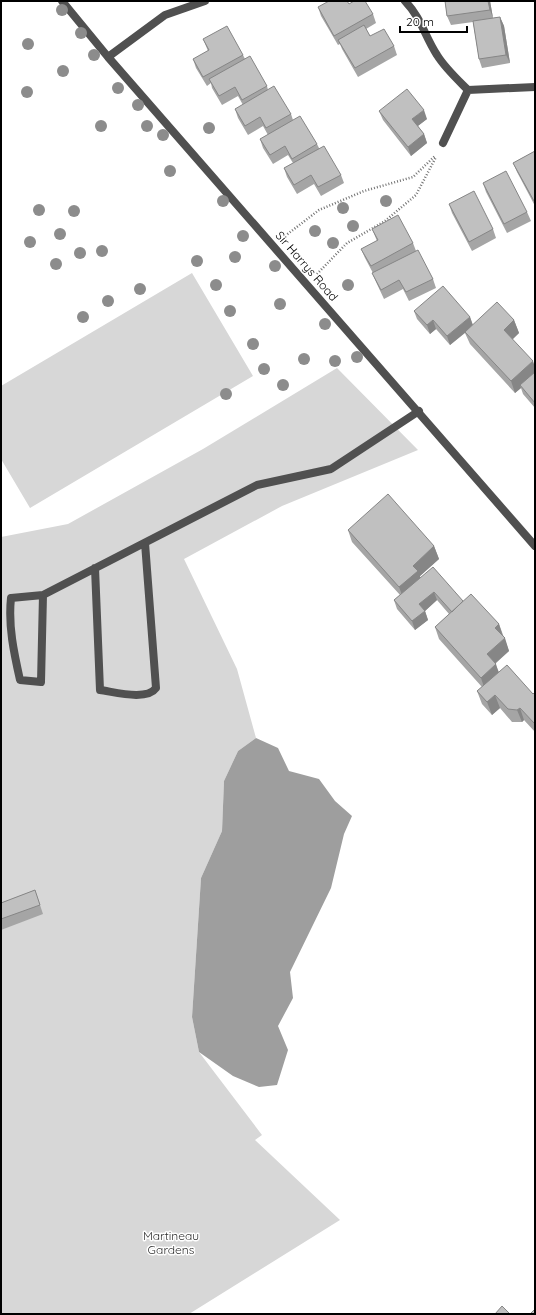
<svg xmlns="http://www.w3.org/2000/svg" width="536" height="1315" font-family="Quicksand,sans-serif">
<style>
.green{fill:#d7d7d7}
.water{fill:#9e9e9e}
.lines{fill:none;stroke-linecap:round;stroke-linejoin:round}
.path{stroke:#727272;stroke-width:2.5;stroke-dasharray:1 2;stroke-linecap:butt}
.lane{stroke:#505050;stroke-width:8}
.street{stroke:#505050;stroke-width:8}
.tree{fill:#8c8c8c}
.wall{fill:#a5a5a5}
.shaded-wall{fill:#868686}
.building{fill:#c0c0c0;stroke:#868686}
.labels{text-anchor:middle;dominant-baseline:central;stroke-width:3;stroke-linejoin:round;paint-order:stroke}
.street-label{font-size:12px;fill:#000;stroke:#fff}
.park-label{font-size:12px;fill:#2e2e2e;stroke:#fff}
</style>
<rect width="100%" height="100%" fill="#fff"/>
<path class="green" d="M 192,273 L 253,376 L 30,508 L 1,459 L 1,386 Z
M 337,368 L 418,450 L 282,506 L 184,559 L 237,669 L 256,738 L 238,751 L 224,781 L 222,831 L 201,878 L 192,1017 L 199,1052 L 262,1135 L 255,1140 L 340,1220 L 189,1314 L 1,1314 L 1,537 L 68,524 L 203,449 Z"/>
<path class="water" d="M 256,738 L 278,748 L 289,771 L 319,779 L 335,801 L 352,816 L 344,834 L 331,888 L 290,972 L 293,998 L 278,1026 L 288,1050 L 277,1085 L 259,1087 L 233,1076 L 199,1052 L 192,1017 L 201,878 L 222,831 L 224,781 L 238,751 Z"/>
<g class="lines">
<path class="path" d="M 285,236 L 319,210 L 364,191 L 413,177 L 435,156
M 317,274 L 347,243 L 385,221 L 416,195 L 436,157"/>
<path class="lane" d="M 95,568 L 100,690 C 115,692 147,701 156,688 L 145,543
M 43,595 L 11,598 C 8,626 14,653 20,680 L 41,682 L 43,595 L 257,485 L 331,469 L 419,411"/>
<path class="street" d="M 62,1 L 108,57 L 535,546
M 405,1 C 422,19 424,35 437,55 C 445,68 457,79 468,90 L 535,87
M 108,57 L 165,15 L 205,1
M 443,143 L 468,90"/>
</g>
<g class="tree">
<circle cx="62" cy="10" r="6"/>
<circle cx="81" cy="33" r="6"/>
<circle cx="28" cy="44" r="6"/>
<circle cx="94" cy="55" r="6"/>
<circle cx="63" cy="71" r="6"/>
<circle cx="118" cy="88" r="6"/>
<circle cx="27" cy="92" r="6"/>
<circle cx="138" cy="105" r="6"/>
<circle cx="101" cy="126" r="6"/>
<circle cx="147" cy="126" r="6"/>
<circle cx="209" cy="128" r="6"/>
<circle cx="163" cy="135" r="6"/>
<circle cx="170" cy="171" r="6"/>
<circle cx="223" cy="201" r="6"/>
<circle cx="386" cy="201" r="6"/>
<circle cx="343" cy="208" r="6"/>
<circle cx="39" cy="210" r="6"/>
<circle cx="74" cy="211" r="6"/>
<circle cx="353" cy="226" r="6"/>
<circle cx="315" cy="231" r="6"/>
<circle cx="60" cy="234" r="6"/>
<circle cx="243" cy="236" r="6"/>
<circle cx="30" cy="242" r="6"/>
<circle cx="333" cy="243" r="6"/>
<circle cx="102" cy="251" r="6"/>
<circle cx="80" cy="253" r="6"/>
<circle cx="235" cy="257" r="6"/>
<circle cx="197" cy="261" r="6"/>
<circle cx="56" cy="264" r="6"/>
<circle cx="275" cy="266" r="6"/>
<circle cx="216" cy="285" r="6"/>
<circle cx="348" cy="285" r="6"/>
<circle cx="140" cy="289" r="6"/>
<circle cx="108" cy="301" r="6"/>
<circle cx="280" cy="304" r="6"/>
<circle cx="230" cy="311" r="6"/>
<circle cx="83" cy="317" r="6"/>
<circle cx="325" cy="324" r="6"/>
<circle cx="253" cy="344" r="6"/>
<circle cx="357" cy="357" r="6"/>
<circle cx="304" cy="359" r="6"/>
<circle cx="335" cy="361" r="6"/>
<circle cx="264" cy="369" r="6"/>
<circle cx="283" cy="385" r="6"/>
<circle cx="226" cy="394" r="6"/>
</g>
<path class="wall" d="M 445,1 L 490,1 L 493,18 L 500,17 L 504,26 L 510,63 L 482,68 L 479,59 L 473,22 L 451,25 L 447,16 Z
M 349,4 L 373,14 L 376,23 L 366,29 L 370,36 L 394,46 L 397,55 L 358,77 L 342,49 L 340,44 L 338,45 L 321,16 L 318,7 Z
M 203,39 L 243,55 L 245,59 L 267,86 L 268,90 L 291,114 L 293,120 L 317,144 L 319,148 L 341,175 L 344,183 L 321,196 L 314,184 L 297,194 L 287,177 L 284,168 L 293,163 L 288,155 L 273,164 L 263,148 L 260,139 L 268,135 L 263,126 L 248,135 L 238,118 L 235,109 L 243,105 L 238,96 L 222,105 L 212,88 L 211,83 L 207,86 L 196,68 L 193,59 L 208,51 Z
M 379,111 L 427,119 L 418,126 L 424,134 L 427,143 L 411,156 L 383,120 Z
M 535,151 L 535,206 L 517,172 L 513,163 Z
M 483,183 L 527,212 L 531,221 L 507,233 L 486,192 Z
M 449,204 L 493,229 L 496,238 L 472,251 L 452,213 Z
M 372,229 L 413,243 L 416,251 L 433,279 L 436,288 L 409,301 L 403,289 L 384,299 L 376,282 L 372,273 L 373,273 L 365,258 L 361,249 L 377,241 Z
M 414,311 L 470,317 L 473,325 L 514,320 L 519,333 L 512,339 L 535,367 L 535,408 L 523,394 L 521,388 L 515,393 L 470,344 L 465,333 L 450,345 L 436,329 L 430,334 L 417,319 Z
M 348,530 L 434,546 L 439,559 L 420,576 L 420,578 L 463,601 L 499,624 L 509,651 L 495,664 L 499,672 L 533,694 L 535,692 L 535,732 L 524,720 L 522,722 L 512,722 L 500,708 L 492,715 L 482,704 L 477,691 L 482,687 L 439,639 L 435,627 L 449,614 L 437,600 L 425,611 L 428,620 L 415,630 L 397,609 L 394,600 L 400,595 L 352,542 Z
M 35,890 L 43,914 L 1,930 L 1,903 Z"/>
<path class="shaded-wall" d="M 488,1 L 490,1 L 493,18 L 490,10 Z
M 500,17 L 504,26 L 510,63 L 506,55 Z
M 424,110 L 427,119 L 415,128 L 412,119 Z
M 424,134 L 427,143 L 411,156 L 408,147 Z
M 470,317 L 473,326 L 450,345 L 447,336 Z
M 433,320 L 436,329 L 430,334 L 427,325 Z
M 514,320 L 519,333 L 509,343 L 504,330 Z
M 533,361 L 535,367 L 535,375 L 520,385 L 521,388 L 515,393 L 511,381 Z
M 434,546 L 439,559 L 420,576 L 422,584 L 404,600 L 399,587 L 413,566 Z
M 434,592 L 437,600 L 425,611 L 428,620 L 415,630 L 412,621 L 419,604 Z
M 499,624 L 503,637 L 495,628 Z
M 505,638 L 509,651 L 491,667 L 487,654 Z
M 496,664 L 500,677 L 485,690 L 481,678 Z
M 495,695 L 500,708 L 492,715 L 487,702 Z
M 520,708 L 524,720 L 522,722 L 517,710 Z"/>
<path class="building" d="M 329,1 L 347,1 L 349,4 L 354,1 L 365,1 L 373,14 L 334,36 L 318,7 Z
M 445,1 L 488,1 L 490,10 L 447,16 Z
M 500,17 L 506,55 L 479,59 L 473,21 Z
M 364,25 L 370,36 L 384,29 L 394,46 L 355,68 L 338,40 Z
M 227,26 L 243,55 L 203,77 L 193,59 L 209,50 L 203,39 Z
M 250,56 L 267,86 L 242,100 L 235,87 L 219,96 L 209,79 Z
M 274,86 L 291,114 L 266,128 L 260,117 L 245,126 L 235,109 Z
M 407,89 L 424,110 L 412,119 L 424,134 L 408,147 L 379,111 Z
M 300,116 L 317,144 L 292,159 L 285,146 L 270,155 L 260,139 Z
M 324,146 L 341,175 L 318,187 L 311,175 L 294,185 L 284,168 Z
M 535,151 L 535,200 L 534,201 L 513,163 Z
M 506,171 L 527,212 L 504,224 L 483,183 Z
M 474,191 L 493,229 L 469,242 L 449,204 Z
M 398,215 L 413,243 L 371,266 L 361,249 L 378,240 L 372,229 Z
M 418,250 L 433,279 L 406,292 L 399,280 L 381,290 L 372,273 Z
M 443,286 L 470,317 L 447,336 L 433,320 L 427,325 L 414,311 Z
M 497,302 L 514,320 L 504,330 L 533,361 L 511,381 L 465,332 Z
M 535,372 L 535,403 L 520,385 Z
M 388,494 L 434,546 L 413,566 L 418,571 L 399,587 L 348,530 Z
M 433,567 L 463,601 L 452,612 L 434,592 L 419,604 L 425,611 L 412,621 L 394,600 Z
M 471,594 L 499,624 L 495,628 L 505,638 L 487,654 L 496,664 L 481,678 L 435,627 Z
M 507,665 L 533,694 L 535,692 L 535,722 L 534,723 L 520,708 L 517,710 L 508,709 L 495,695 L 487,702 L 477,691 Z
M 35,890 L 40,905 L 1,919 L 1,903 Z
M 502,1306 L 510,1314 L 495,1314 Z
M 535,1309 L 535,1314 L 530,1314 Z"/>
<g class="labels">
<g class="street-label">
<text transform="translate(307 266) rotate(49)">Sir Harrys Road</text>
</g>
<g class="park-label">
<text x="171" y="1235">Martineau<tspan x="171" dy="14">Gardens</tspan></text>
</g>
</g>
<rect width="536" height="1315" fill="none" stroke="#000000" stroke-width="4"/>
<path d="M400 26v6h67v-6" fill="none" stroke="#000000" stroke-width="2"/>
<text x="406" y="26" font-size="12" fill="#000000" stroke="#ffffff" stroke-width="3" paint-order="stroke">20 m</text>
</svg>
